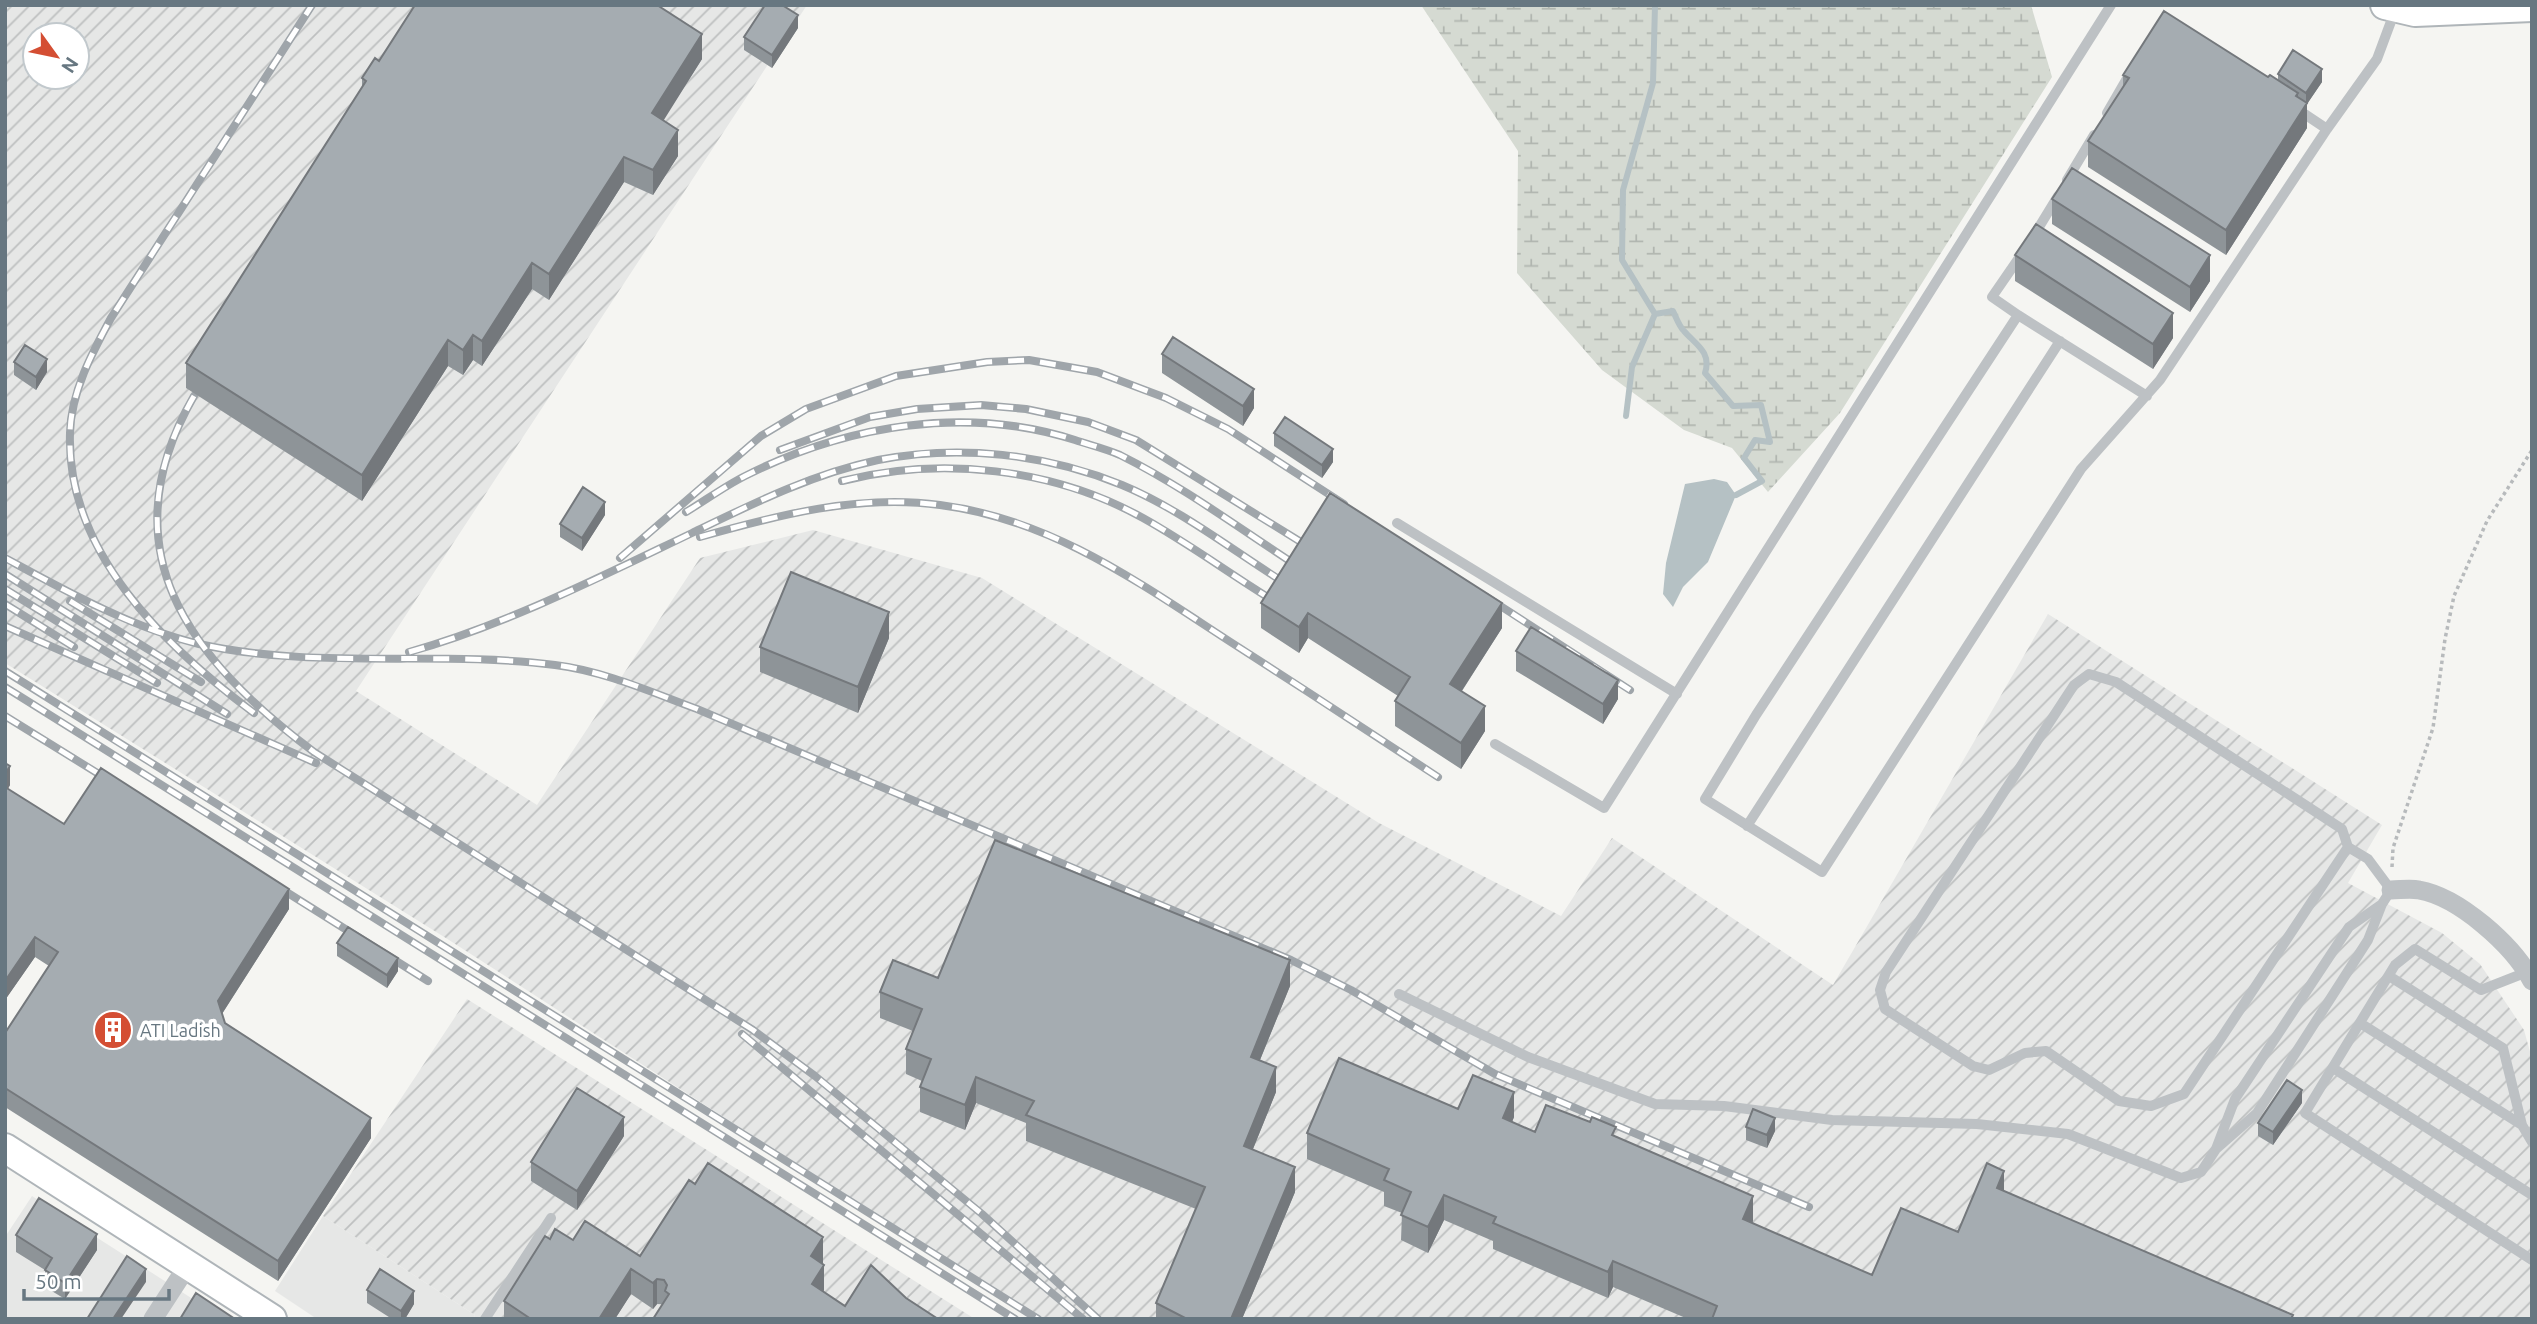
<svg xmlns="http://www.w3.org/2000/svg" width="2537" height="1324" font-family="Ubuntu,sans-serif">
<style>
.built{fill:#e6e7e6}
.industrial{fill:url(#industrial-furrows);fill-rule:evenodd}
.wetland{fill:url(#wetland-marsh)}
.water{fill:#b5c1c4}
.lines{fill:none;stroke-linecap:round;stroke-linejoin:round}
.stream{stroke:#b5c1c4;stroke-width:6}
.secondary-casing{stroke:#afb5b9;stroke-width:32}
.path{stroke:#b7babc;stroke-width:3.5;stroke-dasharray:3.5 3.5;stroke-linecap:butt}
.lane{stroke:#bdc1c4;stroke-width:10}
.street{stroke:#bdc1c4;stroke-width:19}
.secondary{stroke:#fff;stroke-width:28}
.rail-casing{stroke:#9fa5aa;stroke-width:8}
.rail{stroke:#fff;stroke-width:5;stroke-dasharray:16;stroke-linecap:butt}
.wall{fill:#8e9498}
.shaded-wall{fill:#74787c}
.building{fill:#a5acb1;stroke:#74787c;stroke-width:2}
.labels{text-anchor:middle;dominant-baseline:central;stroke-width:7;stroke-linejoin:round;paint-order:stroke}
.poi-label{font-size:18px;fill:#677781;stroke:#fff;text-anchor:start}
</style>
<defs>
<pattern id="industrial-furrows" width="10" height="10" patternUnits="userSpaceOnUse" patternTransform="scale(1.75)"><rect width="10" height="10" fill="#e6e7e6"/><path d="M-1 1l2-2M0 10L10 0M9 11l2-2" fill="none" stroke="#bec0c0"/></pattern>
<pattern id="wetland-marsh" width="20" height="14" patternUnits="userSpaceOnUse" patternTransform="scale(1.75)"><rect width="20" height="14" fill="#d5dad2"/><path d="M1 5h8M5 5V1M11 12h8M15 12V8" fill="none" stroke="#b1b6b0"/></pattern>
</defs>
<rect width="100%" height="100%" fill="#f5f5f2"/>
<path class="built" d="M 32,1196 L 224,1319 L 5,1319 L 5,1237 Z
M 323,1216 L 475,1315 L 473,1319 L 317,1319 L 275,1291 Z"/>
<path class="industrial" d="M 5,5 L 807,5 L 356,691 L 537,805 L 700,558 L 813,530 L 982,578 L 1379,823 L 1561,916 L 1612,838 L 1833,985 L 2048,614 L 2382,825 L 2348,883 L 2442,933 L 2480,964 L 2524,1030 L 2532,1059 L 2532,1319 L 1037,1319 L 449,940 L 5,663 ZM 35,35 L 77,35 L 77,77 L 35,77 Z
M 467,999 L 975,1319 L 473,1319 L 475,1315 L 323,1216 Z"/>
<path class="wetland" d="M 1421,5 L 2031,5 L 2052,77 L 1840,413 L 1768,492 L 1732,448 L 1684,430 L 1602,370 L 1517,273 L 1518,151 Z"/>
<path class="water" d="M 1714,479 L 1727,482 L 1736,495 L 1708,562 L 1683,587 L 1673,607 L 1663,594 L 1666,563 L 1685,484 Z"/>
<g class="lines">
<path class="stream" d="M 1655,5 L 1653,83 L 1623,190 L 1622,260 L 1655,314
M 1655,314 L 1673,311 C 1676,317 1679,326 1684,331 C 1695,344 1712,352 1705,373 L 1733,406 L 1761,405 L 1770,442 L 1755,440 L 1744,458 L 1762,481 L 1736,495
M 1626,416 L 1632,367 L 1655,314"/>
<defs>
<path id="secondary" d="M 2385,5 L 2415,12 L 2532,7
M 5,1148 L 272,1319"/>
</defs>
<use href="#secondary" class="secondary-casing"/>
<path class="path" d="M 2392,867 L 2393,848 L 2433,728 L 2445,639 L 2454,596 L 2487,521 L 2532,450"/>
<path class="lane" d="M 2297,109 L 2327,129
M 2107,113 L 2129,75
M 2067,180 L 2094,135
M 2033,237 L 2058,196
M 2021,255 L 1992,297 L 2018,315 L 1756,715 L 1705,799 L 1822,872 L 2081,469 L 2160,380 L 2327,129 L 2377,59 L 2396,8
M 2018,315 L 2147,396
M 1397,523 L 1677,694
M 1495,744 L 1604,808 L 2111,5
M 1747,826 L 2060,341
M 2348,847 L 2342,829 L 2116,682 L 2089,674 L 2074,685 L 1886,972 L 1880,990 L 1885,1009 L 1973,1066 L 1989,1070 L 2025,1053 L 2046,1051 L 2119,1101 L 2151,1106 L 2184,1094 L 2348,847 L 2368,859 L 2391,890 L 2382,904
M 2382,904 L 2368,940 L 2257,1113 L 2216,1149 L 2235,1099 L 2349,927 Z
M 2527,972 L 2481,990 L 2415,949 L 2395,965 L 2305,1113 L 2532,1260
M 2389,976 L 2503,1048 L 2522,1125 L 2532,1142
M 1399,994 L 1528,1057 L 1655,1104 L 1724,1106 L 1832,1120 L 1977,1124 L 2068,1134 L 2181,1178 L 2201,1172 L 2216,1149
M 2360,1023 L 2522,1125
M 2333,1068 L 2532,1195
M 485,1319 L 551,1218"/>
<path class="street" d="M 2391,890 C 2400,890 2410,888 2419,890 C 2459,897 2513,945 2532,981
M 153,1319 L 188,1265"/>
<use href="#secondary" class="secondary"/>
<defs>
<path id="rail" d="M 194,396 C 105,550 190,659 314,752 L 753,1030 L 815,1076 L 982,1214 L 1098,1319
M 780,450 L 870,417 L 917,409 L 981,405 L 1026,409 L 1088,422 L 1136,440 L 1309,547
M 842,481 C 941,456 1053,468 1143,518 C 1188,543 1230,574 1274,601
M 686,512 C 706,500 725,486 745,476 C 846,425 966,405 1075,440 C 1090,445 1106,449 1120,455 C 1182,486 1239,528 1296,565
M 700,537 C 778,515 859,494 940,505 C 1051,519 1138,582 1229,641 C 1299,686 1368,731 1438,777
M 5,558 C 66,591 132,628 199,644 C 315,670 437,650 555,665 C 604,671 651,692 697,709 L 1291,960 L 1351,990 L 1495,1074 L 1809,1207
M 620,558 L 761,436 L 806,409 L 896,376 L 987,362 L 1029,360 L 1097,372 L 1166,398 L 1228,429 L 1344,504
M 5,574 L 227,714
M 5,589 L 157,683
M 1485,596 L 1630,690
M 70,601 L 201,682
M 5,604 L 74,647
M 5,626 L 316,763
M 409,652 C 508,624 600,577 692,533 C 752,504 812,474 878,460 C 960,444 1046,454 1122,485 C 1180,509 1232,550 1285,583
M 5,671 L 1038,1319
M 5,687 L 1015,1319
M 254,713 C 166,647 66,553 70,433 C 71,392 92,353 111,318 L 312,5
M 5,716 L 115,784
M 272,883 L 428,981
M 742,1034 L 1083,1319"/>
</defs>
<use href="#rail" class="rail-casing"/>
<use href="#rail" class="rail"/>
</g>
<path class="wall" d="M 798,28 L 772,68 L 744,50 L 744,37 Z
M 702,59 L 663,120 L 678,156 L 653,195 L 624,182 L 549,300 L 532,289 L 482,366 L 473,360 L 463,375 L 448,366 L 362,501 L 186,388 L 186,363 L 362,87 L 362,78 L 379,61 Z
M 2278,74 L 2322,82 L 2307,104 L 2307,128 L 2226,255 L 2088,167 L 2088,141 L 2123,87 L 2123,75 L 2278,80 Z
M 2052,199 L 2210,281 L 2190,312 L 2052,224 Z
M 2015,255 L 2173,338 L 2153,369 L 2015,281 Z
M 1162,354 L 1254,408 L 1243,426 L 1162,373 Z
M 14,362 L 47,372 L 36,390 L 14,375 Z
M 1274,433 L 1333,462 L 1322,478 L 1274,446 Z
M 605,515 L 582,551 L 560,537 L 560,524 Z
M 1261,603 L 1502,628 L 1462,691 L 1485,731 L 1461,769 L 1395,726 L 1395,701 L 1398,696 L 1308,638 L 1299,653 L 1261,628 Z
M 889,638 L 858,713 L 760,672 L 760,647 Z
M 1516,651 L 1618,699 L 1603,724 L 1516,671 Z
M 5,763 L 10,785 L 8,789 L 64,824 L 289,909 L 222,1014 L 225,1023 L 371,1138 L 278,1281 L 5,1107 L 5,1033 L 49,966 L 35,957 L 5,1000 Z
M 337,943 L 398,971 L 387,988 L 337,956 Z
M 938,978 L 1290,986 L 1260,1060 L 1276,1092 L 1253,1149 L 1295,1192 L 1242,1319 L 1156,1319 L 1156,1303 L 1196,1209 L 1026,1141 L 1026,1123 L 976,1103 L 965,1130 L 920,1112 L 920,1087 L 922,1081 L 906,1074 L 906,1049 L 913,1031 L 880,1018 L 880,992 Z
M 2302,1103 L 2273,1145 L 2258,1136 L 2258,1123 Z
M 1458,1109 L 1514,1117 L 1512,1122 L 1535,1132 L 1616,1136 L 1753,1221 L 1752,1223 L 1872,1275 L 1958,1232 L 2004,1191 L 2293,1319 L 1688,1319 L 1613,1287 L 1608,1298 L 1493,1249 L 1493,1241 L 1444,1220 L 1428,1253 L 1401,1240 L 1402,1213 L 1384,1206 L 1384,1192 L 1307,1159 L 1307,1133 Z
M 1746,1127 L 1775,1131 L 1767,1148 L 1746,1140 Z
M 624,1136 L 577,1210 L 531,1181 L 531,1162 Z
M 16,1235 L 97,1250 L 65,1299 L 45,1287 L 45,1270 L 16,1252 Z
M 550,1239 L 573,1240 L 640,1256 L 823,1263 L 824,1290 L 823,1292 L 845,1306 L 906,1298 L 938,1319 L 657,1304 L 653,1309 L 631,1294 L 615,1319 L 504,1319 L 504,1301 Z
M 367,1290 L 414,1304 L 405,1319 L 392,1319 L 367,1303 Z"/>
<path class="shaded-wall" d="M 798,15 L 798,28 L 772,68 L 772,55 Z
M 702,34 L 702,59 L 652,139 L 652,113 Z
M 2322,69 L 2322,82 L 2307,104 L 2307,128 L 2226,255 L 2226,230 L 2296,96 L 2298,93 L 2298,118 L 2306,105 L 2306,93 Z
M 678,130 L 678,156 L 653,195 L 653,170 Z
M 624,157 L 624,182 L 549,300 L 549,274 Z
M 2210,255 L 2210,281 L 2190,312 L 2190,287 Z
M 532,263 L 532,289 L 482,366 L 482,341 Z
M 2173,313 L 2173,338 L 2153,369 L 2153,344 Z
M 473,335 L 473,360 L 463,375 L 463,350 Z
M 448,340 L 448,366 L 362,501 L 362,475 Z
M 47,359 L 47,372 L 36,390 L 36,377 Z
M 1254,389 L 1254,408 L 1243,426 L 1243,406 Z
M 1333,449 L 1333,462 L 1322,478 L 1322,465 Z
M 605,502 L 605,515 L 582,551 L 582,538 Z
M 1502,603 L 1502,628 L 1450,709 L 1450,684 Z
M 889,612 L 889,638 L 858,713 L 858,687 Z
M 1308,613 L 1308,638 L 1299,653 L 1299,627 Z
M 1618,680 L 1618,699 L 1603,724 L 1603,704 Z
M 1485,706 L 1485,731 L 1461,769 L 1461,743 Z
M 10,766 L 10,785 L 5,793 L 5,774 Z
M 289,889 L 289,909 L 218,1020 L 218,1001 Z
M 35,937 L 35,957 L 5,1000 L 5,981 Z
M 398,958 L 398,971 L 387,988 L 387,975 Z
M 1290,960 L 1290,986 L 1251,1082 L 1251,1057 Z
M 1276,1067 L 1276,1092 L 1244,1171 L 1244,1146 Z
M 976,1077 L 976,1103 L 965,1130 L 965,1105 Z
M 2302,1090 L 2302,1103 L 2273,1145 L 2273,1132 Z
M 1514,1092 L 1514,1117 L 1503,1144 L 1503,1118 Z
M 624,1117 L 624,1136 L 577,1210 L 577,1191 Z
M 371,1118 L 371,1138 L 278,1281 L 278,1261 Z
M 1775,1118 L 1775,1131 L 1767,1148 L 1767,1135 Z
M 1295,1167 L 1295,1192 L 1242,1319 L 1231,1319 Z
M 2004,1171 L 2004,1196 L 1997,1188 Z
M 1444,1195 L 1444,1220 L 1428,1253 L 1428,1227 Z
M 1753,1196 L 1753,1221 L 1743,1245 L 1743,1219 Z
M 97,1234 L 97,1250 L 65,1299 L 65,1283 Z
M 823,1237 L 823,1263 L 811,1282 L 811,1256 Z
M 1613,1261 L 1613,1287 L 1608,1298 L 1608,1272 Z
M 824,1265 L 824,1290 L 812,1310 L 812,1284 Z
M 146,1269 L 146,1282 L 121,1319 L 113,1319 Z
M 631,1269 L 631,1294 L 615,1319 L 599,1319 Z
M 657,1279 L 657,1304 L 653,1309 L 653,1283 Z
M 414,1291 L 414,1304 L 405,1319 L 401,1319 L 401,1311 Z"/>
<path class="building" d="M 415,5 L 657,5 L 702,34 L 652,113 L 678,130 L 653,170 L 624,157 L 549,274 L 532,263 L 482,341 L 473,335 L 463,350 L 448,340 L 362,475 L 186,363 L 366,81 L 362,78 L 375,58 L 379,61 Z
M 765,5 L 782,5 L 798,15 L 772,55 L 744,37 Z
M 2164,11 L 2268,77 L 2270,75 L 2298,93 L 2296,96 L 2307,103 L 2226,230 L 2088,141 L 2129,78 L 2123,75 Z
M 2293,50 L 2322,69 L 2306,93 L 2278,74 Z
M 2072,168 L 2210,255 L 2190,287 L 2052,199 Z
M 2036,224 L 2173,313 L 2153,344 L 2015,255 Z
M 1173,337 L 1254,389 L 1243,406 L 1162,354 Z
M 25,345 L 47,359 L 36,377 L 14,362 Z
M 1285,417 L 1333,449 L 1322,465 L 1274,433 Z
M 583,487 L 605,502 L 582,538 L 560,524 Z
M 1330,493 L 1502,603 L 1450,684 L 1485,706 L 1461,743 L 1395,701 L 1410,677 L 1308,613 L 1299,627 L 1261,603 Z
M 791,572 L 889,612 L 858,687 L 760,647 Z
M 1531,627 L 1618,680 L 1603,704 L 1516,651 Z
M 5,763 L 10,766 L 5,774 Z
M 101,768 L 289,889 L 218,1001 L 225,1023 L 371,1118 L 278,1261 L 5,1088 L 5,1033 L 58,952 L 35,937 L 5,981 L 5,787 L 64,824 Z
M 995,840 L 1290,960 L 1251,1057 L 1276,1067 L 1244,1146 L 1295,1167 L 1231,1319 L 1187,1319 L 1156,1303 L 1205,1187 L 1026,1115 L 1034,1101 L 976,1077 L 965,1105 L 920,1087 L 931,1059 L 906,1049 L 922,1009 L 880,992 L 893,960 L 938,978 Z
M 348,927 L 398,958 L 387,975 L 337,943 Z
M 1339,1058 L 1458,1109 L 1473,1075 L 1514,1092 L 1503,1118 L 1535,1132 L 1546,1105 L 1590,1122 L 1592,1117 L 1616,1127 L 1612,1135 L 1753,1196 L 1743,1219 L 1872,1275 L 1901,1208 L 1958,1232 L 1987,1163 L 2004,1171 L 1997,1188 L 2293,1315 L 2291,1319 L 1712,1319 L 1717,1306 L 1613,1261 L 1608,1272 L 1493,1223 L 1496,1217 L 1444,1195 L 1428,1227 L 1401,1215 L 1411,1192 L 1384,1180 L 1389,1169 L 1307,1133 Z
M 2287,1080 L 2302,1090 L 2273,1132 L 2258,1123 Z
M 577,1088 L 624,1117 L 577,1191 L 531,1162 Z
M 1753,1109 L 1775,1118 L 1767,1135 L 1746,1127 Z
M 708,1163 L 823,1237 L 811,1256 L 824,1265 L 812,1284 L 845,1306 L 871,1265 L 906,1298 L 938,1319 L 653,1319 L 669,1294 L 665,1291 L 667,1285 L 664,1280 L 657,1279 L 653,1283 L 631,1269 L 599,1319 L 531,1319 L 504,1301 L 545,1236 L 550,1239 L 555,1229 L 573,1240 L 585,1221 L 640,1256 L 689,1180 L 695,1184 Z
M 39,1198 L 97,1234 L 65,1283 L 45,1270 L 52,1258 L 16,1235 Z
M 127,1256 L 146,1269 L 113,1319 L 87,1319 Z
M 380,1269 L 414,1291 L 401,1311 L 367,1290 Z
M 196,1293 L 235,1319 L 180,1319 Z"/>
<defs>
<symbol id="building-disc" viewBox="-11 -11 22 22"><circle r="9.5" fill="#d44e33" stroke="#fff"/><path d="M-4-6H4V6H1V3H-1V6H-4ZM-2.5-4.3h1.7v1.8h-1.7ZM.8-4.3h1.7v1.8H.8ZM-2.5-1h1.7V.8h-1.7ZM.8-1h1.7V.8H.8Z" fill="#fff"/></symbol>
</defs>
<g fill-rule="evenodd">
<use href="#building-disc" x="91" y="1008" width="44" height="44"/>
</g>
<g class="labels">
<g class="poi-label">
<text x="140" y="1030">ATI Ladish</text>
</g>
</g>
<rect width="2537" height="1324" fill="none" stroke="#677781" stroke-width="14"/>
<g transform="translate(56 56) rotate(123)"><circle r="33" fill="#ffffff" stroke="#c2c9cd" stroke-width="2"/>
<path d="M0-5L12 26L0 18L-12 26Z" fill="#d44e33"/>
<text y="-10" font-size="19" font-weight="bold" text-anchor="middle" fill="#677781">N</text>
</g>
<path d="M24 1289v10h145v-10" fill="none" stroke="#677781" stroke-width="3.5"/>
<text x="35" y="1289" font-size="21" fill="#677781" stroke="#ffffff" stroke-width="5" paint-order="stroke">50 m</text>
</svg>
